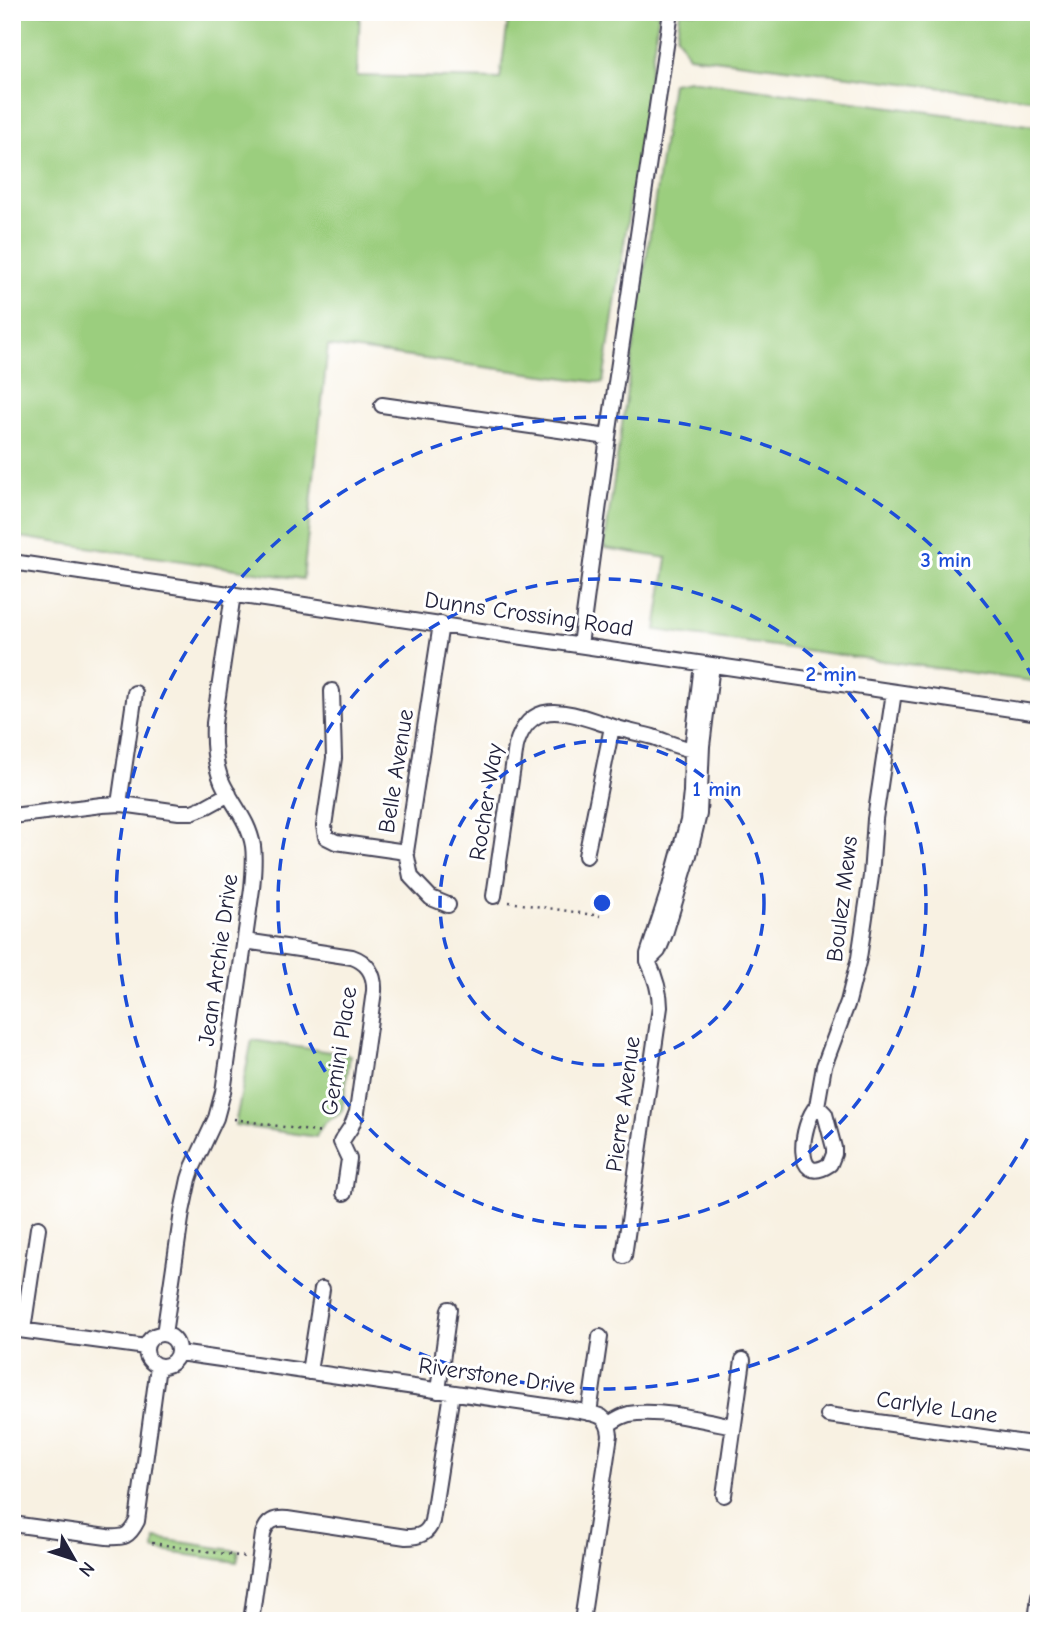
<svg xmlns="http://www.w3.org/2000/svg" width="1051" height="1633" font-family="'Comic Neue',sans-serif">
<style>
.green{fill:#9bce7e;stroke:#5e785c;stroke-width:2}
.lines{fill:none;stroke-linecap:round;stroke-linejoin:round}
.minor-casing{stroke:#424154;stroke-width:18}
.path{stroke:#424154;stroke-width:2.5;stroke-dasharray:2 5;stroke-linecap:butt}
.minor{stroke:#fff;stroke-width:14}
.ring{fill:none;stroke:#1d4ed8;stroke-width:3.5;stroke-dasharray:12 9}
.labels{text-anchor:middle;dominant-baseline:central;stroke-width:6;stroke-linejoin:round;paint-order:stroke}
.street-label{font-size:23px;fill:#22223b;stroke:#fff}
.centre{fill:#1d4ed8;stroke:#fff;stroke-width:3.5}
.ring-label{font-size:21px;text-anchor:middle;font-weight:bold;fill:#1d4ed8;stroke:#fff;stroke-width:6;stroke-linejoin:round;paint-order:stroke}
</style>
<rect width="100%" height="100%" fill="#fff"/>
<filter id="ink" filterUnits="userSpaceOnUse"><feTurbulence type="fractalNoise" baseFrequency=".0143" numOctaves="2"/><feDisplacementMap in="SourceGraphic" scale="14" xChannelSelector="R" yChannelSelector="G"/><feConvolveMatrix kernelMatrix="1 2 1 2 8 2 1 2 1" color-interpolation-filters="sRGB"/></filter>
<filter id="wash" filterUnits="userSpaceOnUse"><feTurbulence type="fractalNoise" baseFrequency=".00686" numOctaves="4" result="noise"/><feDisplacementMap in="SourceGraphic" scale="28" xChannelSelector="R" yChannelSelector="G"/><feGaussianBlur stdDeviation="1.57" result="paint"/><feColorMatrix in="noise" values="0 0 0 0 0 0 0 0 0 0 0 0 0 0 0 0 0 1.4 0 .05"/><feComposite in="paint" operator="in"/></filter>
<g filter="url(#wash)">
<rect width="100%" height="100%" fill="#f8f1e2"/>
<path class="green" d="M 12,12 L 360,12 L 357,76 L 500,79 L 508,21 L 424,12 L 659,12 L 603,383 L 328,346 L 303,579 L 12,536 Z
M 680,12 L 1039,12 L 1039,100 L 689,56 L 677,36 Z
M 689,80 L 1034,126 L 1039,130 L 1039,682 L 656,630 L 667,558 L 604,548 L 672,83 Z
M 252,1040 L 350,1055 L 342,1111 C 338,1117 335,1116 329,1120 C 322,1124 319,1130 316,1137 L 235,1125 Z
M 155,1538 L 239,1551 L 237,1562 L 154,1550 Z"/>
</g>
<g filter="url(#ink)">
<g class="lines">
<defs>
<path id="minor" d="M 382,405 L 608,437
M 12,562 L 1039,713
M 441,624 L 406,852 L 411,877 L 431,898 L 448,905
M 580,645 L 608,437 L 671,12
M 702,664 L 692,750 L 691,792 L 688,821 L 669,890 L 648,954 L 648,961 L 658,951 L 665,934 L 689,855 L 699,814 L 702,746 L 712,665
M 332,691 L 334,758 L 324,826 L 326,837 L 336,842 L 406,852
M 119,804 L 135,693
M 12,816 L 102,805 L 122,804 L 179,812 L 192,812 L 207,806 L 229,794
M 586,856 L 612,727
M 494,896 L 516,746 C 531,693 574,715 611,726 C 624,731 639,733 653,737 C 670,743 681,749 700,751
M 245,941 L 352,957 C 367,962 375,974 374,991 L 357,1112 L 351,1127 L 341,1142 L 349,1159 L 344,1193
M 817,1106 C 800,1124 793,1189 830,1164 L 834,1154 L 834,1148 L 825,1114 L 817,1106 L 824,1066 L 848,1002 L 859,958 L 871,876 L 875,819 L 894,692
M 624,1256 L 660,1007 C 660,991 655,976 648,961
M 12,1329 L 146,1347
M 23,1330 L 38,1228
M146 1350a16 16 0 1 1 32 0a16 16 0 1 1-32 0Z
M 164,1334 L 182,1212 L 189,1179 L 193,1167 L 216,1118 L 223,1092 L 252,889 C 253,875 255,860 253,846 C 249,821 232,804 222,782 C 214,763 213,743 214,723 L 233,594
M 179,1353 L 580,1411 C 598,1414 608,1415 610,1435 L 582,1621
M 309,1372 L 322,1289
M 438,1391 L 449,1309
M 589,1413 L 600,1337
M 828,1415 L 1039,1445
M 609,1424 C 615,1420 621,1416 629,1414 C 659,1409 703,1420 733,1426
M 724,1495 L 743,1360
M 12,1524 L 107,1537 C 124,1538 129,1537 137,1521 L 158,1366
M 251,1621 L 263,1534 C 267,1521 274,1518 287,1519 L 406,1537 C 419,1537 428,1534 432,1521 L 452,1393
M 1036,1621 L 1039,1596"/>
</defs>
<use href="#minor" class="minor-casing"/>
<path class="path" d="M 509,902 L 600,916
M 234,1119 L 322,1133
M 152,1543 L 245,1557"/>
<use href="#minor" class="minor"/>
</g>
</g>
<g class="ring">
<circle cx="602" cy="903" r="162"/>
<circle cx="602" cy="903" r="324"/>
<path d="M1037 1120A486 486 0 1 1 1037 686"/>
</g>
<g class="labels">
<g class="street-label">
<text transform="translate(529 614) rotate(8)">Dunns Crossing Road</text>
<text transform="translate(396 771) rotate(-81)">Belle Avenue</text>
<text transform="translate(486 802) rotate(-81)">Rocher Way</text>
<text transform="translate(842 899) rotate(-83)">Boulez Mews</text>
<text transform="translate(218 960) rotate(-82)">Jean Archie Drive</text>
<text transform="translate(339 1051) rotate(-81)">Gemini Place</text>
<text transform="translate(623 1104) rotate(-82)">Pierre Avenue</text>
<text transform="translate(497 1376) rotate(8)">Riverstone Drive</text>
<text transform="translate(937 1407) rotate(8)">Carlyle Lane</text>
</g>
</g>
<circle cx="602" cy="903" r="10" class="centre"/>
<g class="ring-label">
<text x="946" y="567">3 min</text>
<text x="831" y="681">2 min</text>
<text x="717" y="796">1 min</text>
</g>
<rect width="1051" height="1633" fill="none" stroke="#fff" stroke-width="42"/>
<g transform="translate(74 1559) rotate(129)" stroke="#ffffff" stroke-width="5" paint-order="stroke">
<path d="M0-5L12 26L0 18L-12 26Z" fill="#22223b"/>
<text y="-10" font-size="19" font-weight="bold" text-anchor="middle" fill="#22223b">N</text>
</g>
</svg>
